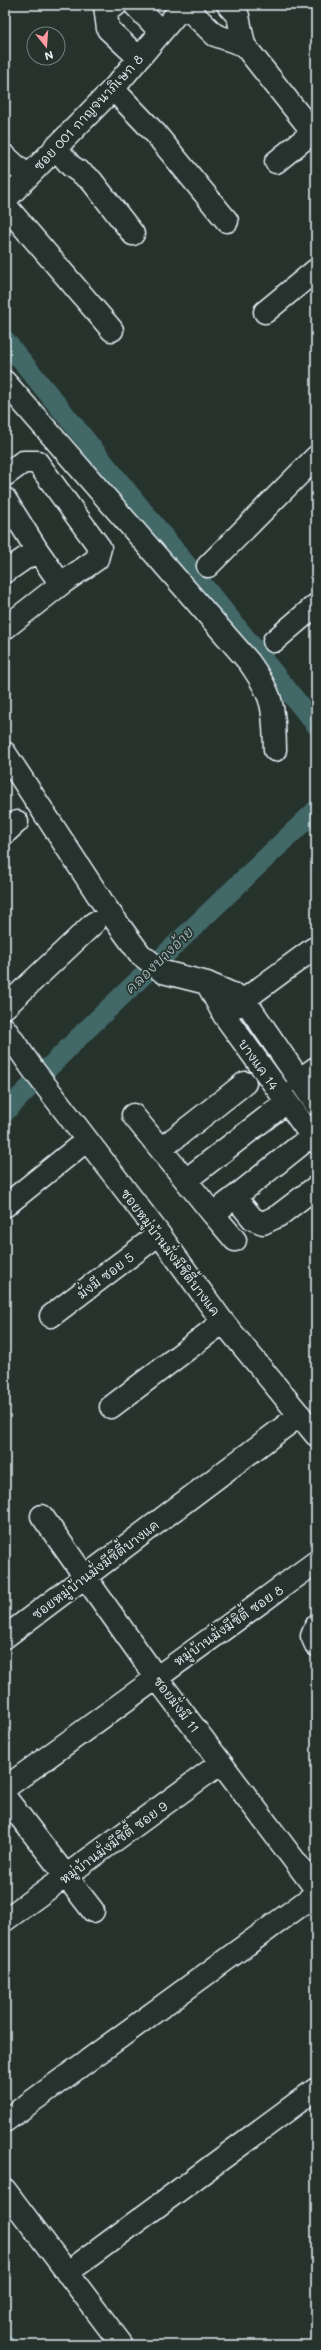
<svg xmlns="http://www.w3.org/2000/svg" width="321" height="2350" font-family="Mali,'Playpen Sans Thai',sans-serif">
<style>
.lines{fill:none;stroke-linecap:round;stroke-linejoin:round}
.canal{stroke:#426767;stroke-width:20}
.minor-casing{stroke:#e8f1f8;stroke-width:25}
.minor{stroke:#26332d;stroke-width:22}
.labels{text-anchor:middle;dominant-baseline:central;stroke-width:3.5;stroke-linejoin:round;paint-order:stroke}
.street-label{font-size:13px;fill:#e8f1f8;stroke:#26332d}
.water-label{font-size:14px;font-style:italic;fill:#a6babe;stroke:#26332d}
</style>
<rect width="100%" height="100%" fill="#26332d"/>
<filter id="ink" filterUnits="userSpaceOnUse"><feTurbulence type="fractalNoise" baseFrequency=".025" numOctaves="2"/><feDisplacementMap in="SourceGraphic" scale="8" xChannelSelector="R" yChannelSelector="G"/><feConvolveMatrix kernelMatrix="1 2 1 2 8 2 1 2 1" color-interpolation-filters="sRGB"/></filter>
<g filter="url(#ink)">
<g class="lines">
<path class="canal" d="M 5,340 L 316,725
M 5,1112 L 80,1036 L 316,810
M 5,2344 L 6,2345"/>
<defs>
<path id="minor" d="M 116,5 L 105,6 L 108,29 L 139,58
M 135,5 L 161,32
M 184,5 L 215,35 L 244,45
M 228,5 L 238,16 L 244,45 L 316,136
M 113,89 L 155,133 L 227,221
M 55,147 L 71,166 L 91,180 L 133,234
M 5,156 L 27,176
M 276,162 L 313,132
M 5,200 L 113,89 L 184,5
M 5,205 L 112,330
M 265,312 L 316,270
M 5,382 L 249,662 C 274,697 274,708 275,750
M 5,475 L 23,462 L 37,462 L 100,548 L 97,559 L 61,584 L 5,628
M 5,499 L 37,550 L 5,572
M 37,550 L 61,584
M 208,566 L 316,457
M 274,641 L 316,605
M 5,753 L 107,909 L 140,954 L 163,972 L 207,983
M 5,833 L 17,822
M 5,1007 L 94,923
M 233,1008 L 313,949
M 5,1029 L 32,1068 L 159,1234 L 223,1322 L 316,1435
M 298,1081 L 316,1068
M 316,1104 L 244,999 L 207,983 L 224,1015 L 316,1142
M 133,1115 L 213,1214 L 235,1197 L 253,1219 L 263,1223 L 278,1216 L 316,1187
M 161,1149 L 245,1083
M 186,1180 L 275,1111
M 235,1197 L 299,1146
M 5,1206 L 87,1140
M 213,1214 L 235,1240
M 51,1316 L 159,1234
M 111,1407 L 223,1322
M 42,1516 L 156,1677 L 316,1889
M 316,1626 L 312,1636 L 316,1645
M 5,1637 L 300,1415
M 5,1788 L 316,1562
M 5,1797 L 93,1911
M 5,1920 L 221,1763
M 5,2121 L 316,1894
M 5,2190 L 122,2345
M 67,2273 L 316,2089"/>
</defs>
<use href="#minor" class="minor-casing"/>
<use href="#minor" class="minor"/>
</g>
</g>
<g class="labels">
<g class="street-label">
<text transform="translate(88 112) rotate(-47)">ซอย 001 กาญจนาภิเษก 8</text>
<text transform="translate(259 1064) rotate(55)">บางแค 14</text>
<text transform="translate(171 1252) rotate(53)">ซอยหมู่บ้านมั่งมีซิตี้บางแค</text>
<text transform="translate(105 1275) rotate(-37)">มั่งมี ซอย 5</text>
<text transform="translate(95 1569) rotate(-37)">ซอยหมู่บ้านมั่งมีซิตี้บางแค</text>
<text transform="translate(228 1625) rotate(-35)">หมู่บ้านมั่งมีซิตี้ ซอย 8</text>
<text transform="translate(177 1704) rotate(53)">ซอยมั่งมี 11</text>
<text transform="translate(113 1842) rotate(-36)">หมู่บ้านมั่งมีซิตี้ ซอย 9</text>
</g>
<g class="water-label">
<text transform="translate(159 960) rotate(-44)">คลองบางอ้าย</text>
</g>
</g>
<rect width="321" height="2350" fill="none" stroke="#26332d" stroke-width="20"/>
<rect x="10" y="10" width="301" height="2330" fill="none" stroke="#e8f1f8" stroke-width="1.5" filter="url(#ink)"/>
<g transform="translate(46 46) rotate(163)"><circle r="19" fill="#26332d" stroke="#747f7e"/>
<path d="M0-3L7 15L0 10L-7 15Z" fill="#ff9aa2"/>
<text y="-6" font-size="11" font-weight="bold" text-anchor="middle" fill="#e8f1f8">N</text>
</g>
</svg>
